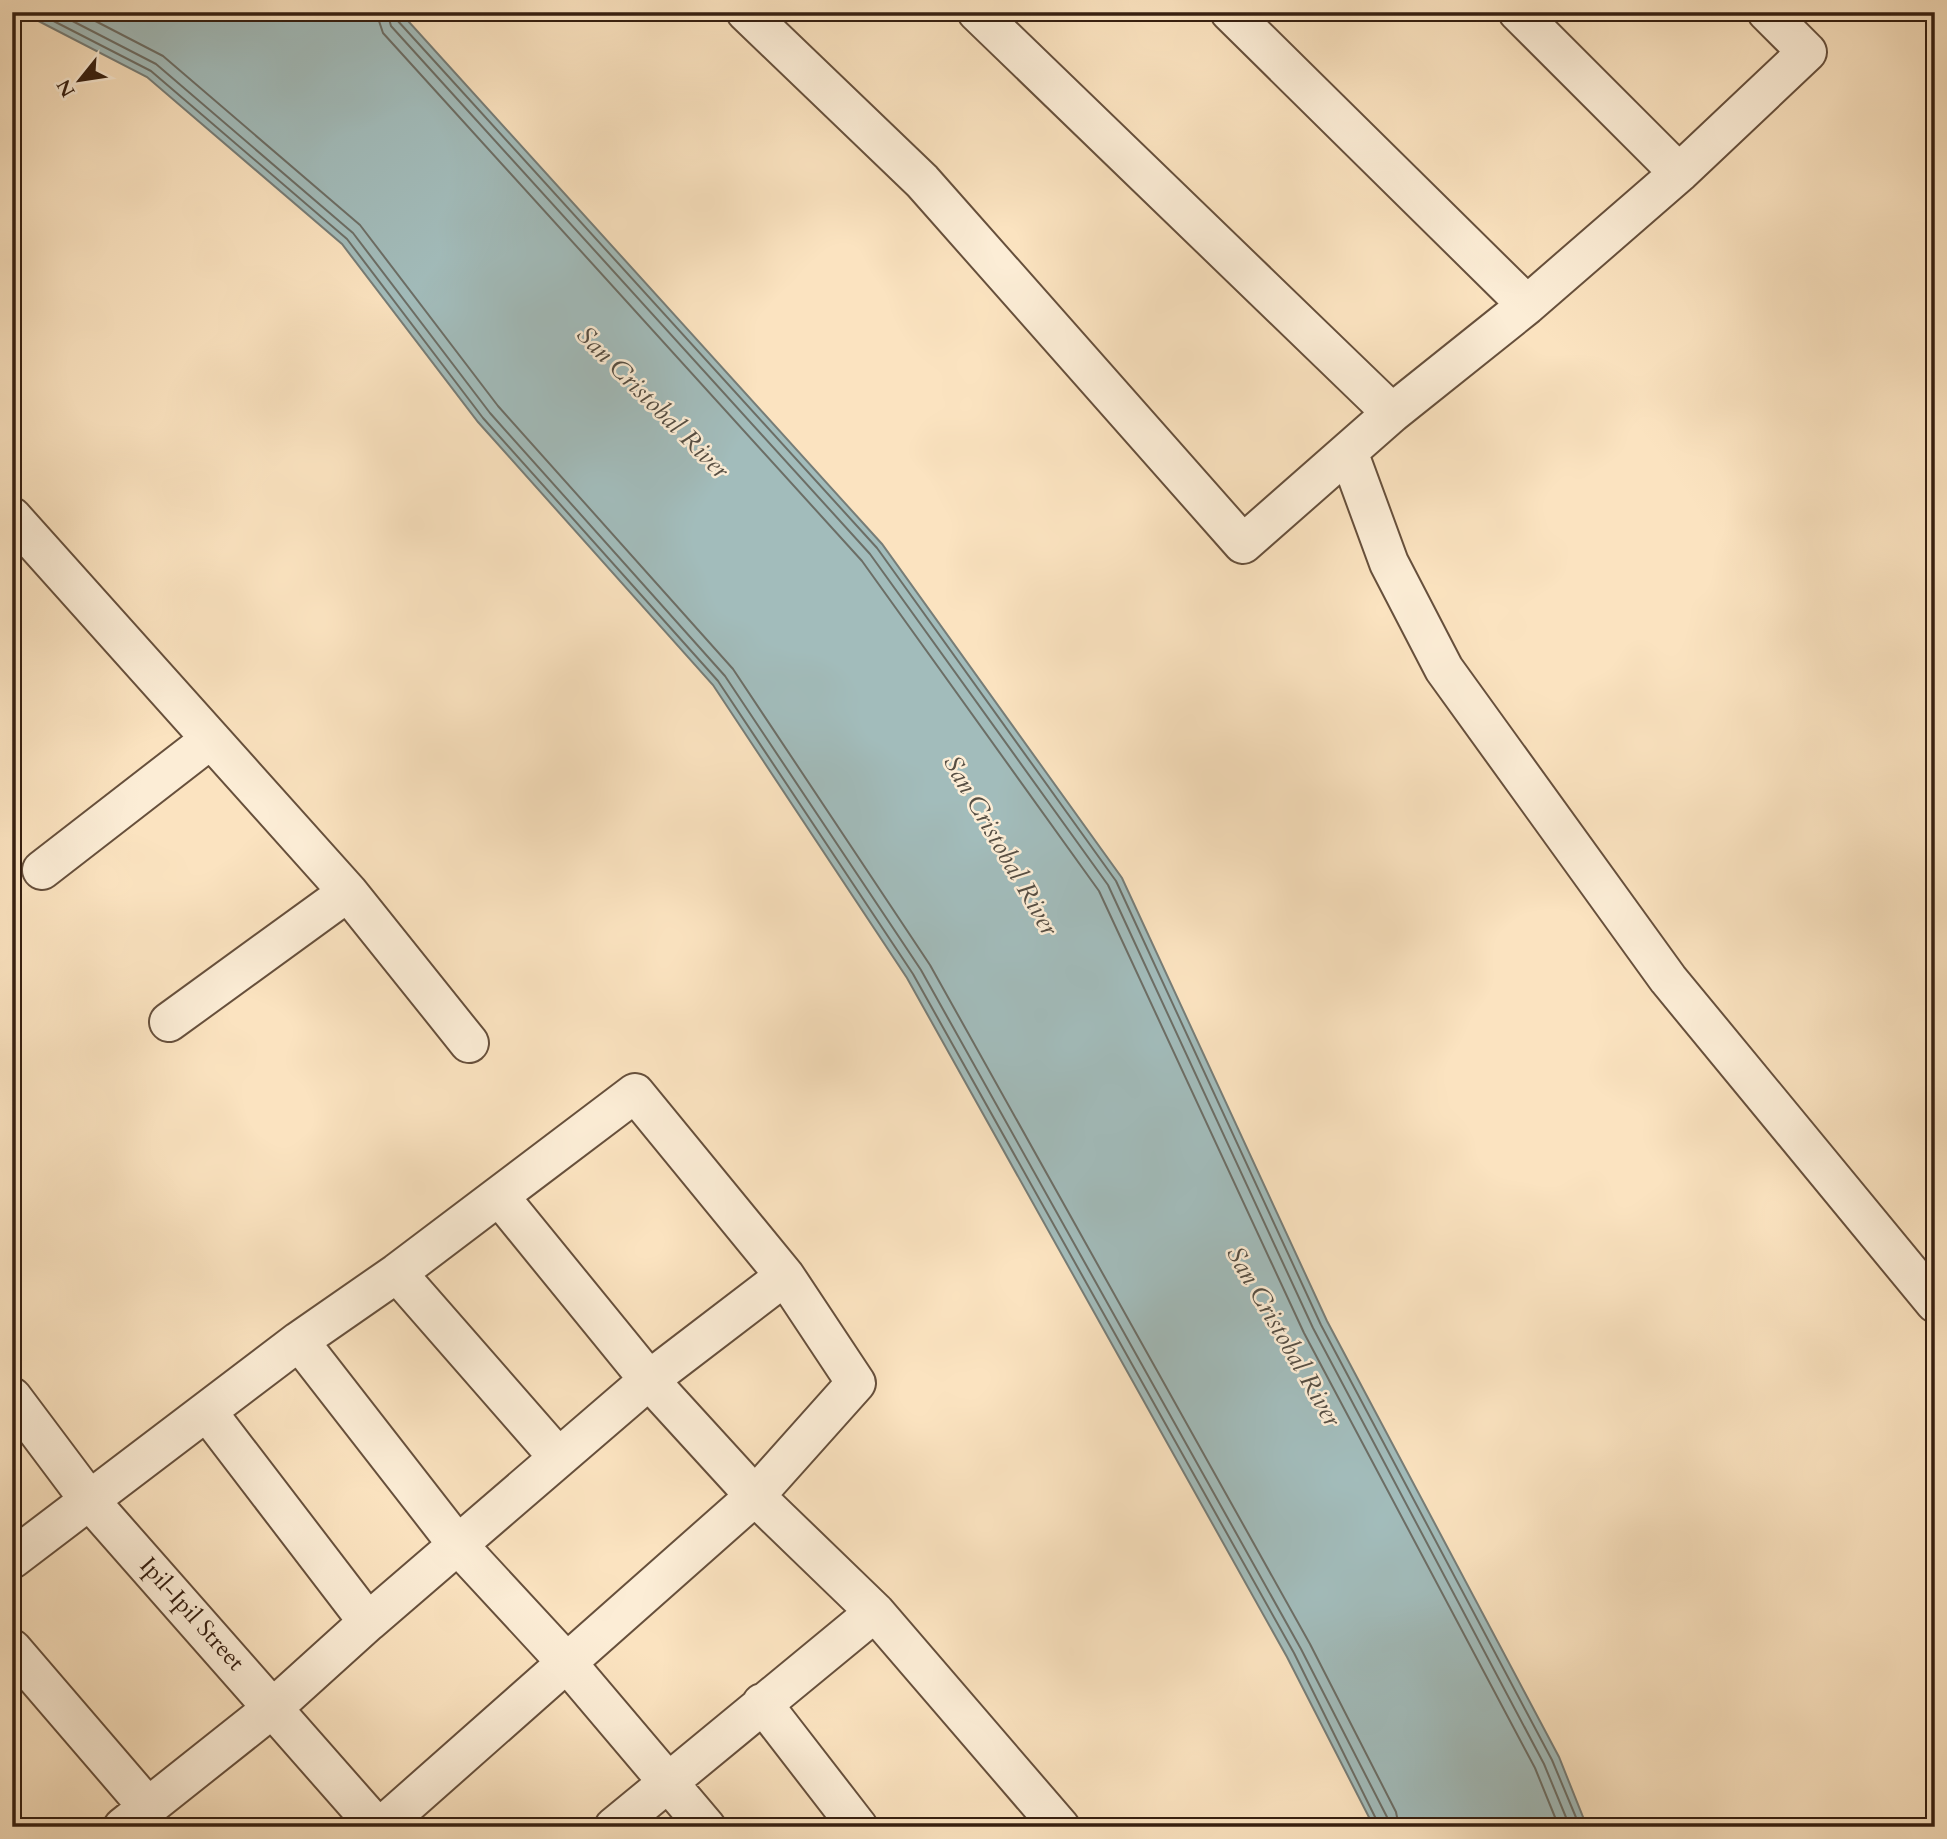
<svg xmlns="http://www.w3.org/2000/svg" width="1947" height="1839" font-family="Cardo,serif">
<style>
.water{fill:#a2bcbb;stroke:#777d77;stroke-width:2}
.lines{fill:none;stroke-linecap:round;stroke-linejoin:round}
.shore{stroke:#6c6e66;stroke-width:2}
.minor-casing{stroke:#67503c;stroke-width:42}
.minor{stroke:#fcedd6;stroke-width:38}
.labels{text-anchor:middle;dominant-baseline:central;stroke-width:5;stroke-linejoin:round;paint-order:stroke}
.street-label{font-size:24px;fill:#361f10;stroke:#fcedd6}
.water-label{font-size:26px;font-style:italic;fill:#564e43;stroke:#fcedd6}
</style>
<rect width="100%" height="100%" fill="#fbe3c0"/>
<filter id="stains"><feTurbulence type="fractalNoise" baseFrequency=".00286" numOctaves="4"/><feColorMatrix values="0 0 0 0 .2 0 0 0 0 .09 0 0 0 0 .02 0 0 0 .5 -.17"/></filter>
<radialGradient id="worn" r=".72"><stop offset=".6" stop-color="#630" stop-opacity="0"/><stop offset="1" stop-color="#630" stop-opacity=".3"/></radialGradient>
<path class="water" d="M 21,12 L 400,12 L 882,544 L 1122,878 L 1327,1321 L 1559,1757 L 1587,1827 L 1374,1827 L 1287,1657 L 907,978 L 713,685 L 478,422 L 342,244 L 147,77 Z"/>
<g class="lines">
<path class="shore" d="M 36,12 L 151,71 L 347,239 L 483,418 L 718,681 L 913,974 L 1294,1653 L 1380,1827
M 55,12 L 156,64 L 353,233 L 490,413 L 725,676 L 921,970 L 1301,1649 L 1387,1817 L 1388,1827
M 78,12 L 163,56 L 360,225 L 498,406 L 733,669 L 930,965 L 1310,1644 L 1396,1812 L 1399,1827
M 376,12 L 383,33 L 862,561 L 1099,891 L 1304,1333 L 1535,1768 L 1559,1827
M 387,12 L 391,26 L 870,554 L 1108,885 L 1313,1328 L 1544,1764 L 1570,1827
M 395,12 L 397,20 L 877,548 L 1116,881 L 1321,1325 L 1552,1760 L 1580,1827"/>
<defs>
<path id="minor" d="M 746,12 L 922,181 L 1243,544 L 1392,413 L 1527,305 L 1679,173 L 1807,52 L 1767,12
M 977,12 L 1392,413
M 1230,12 L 1527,305
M 1518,12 L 1679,173
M 1349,454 L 1389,563 L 1444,669 L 1668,979 L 1935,1303
M 12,517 L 348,892 L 469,1043
M 42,870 L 211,739
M 169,1022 L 348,892
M 499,1196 L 649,1380 L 755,1496 L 875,1612 L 1060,1827
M 397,1273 L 558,1457
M 299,1341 L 457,1544 L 567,1663 L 706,1827
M 12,1397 L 90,1501 L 377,1827
M 208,1413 L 368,1622
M 12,1559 L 299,1341 L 397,1273 L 635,1093 L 785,1276 L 856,1383 L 755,1496 L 381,1827
M 12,1649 L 147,1806
M 762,1703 L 858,1827
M 123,1827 L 274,1707 L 368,1622 L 649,1380 L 785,1276
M 614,1827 L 875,1612"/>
</defs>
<use href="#minor" class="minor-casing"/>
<use href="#minor" class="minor"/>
</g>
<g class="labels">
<g class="street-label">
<text transform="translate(192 1614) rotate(48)">Ipil-Ipil Street</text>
</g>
<g class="water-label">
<text transform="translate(653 402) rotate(45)">San Cristobal River</text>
<text transform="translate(1001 845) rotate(60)">San Cristobal River</text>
<text transform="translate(1284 1336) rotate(60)">San Cristobal River</text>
</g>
</g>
<rect width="1947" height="1839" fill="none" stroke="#fbe3c0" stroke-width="42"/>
<rect x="14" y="14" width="1919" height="1811" fill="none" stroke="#361f10" stroke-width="3.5"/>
<rect x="21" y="21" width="1905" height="1797" fill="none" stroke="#361f10" stroke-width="2"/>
<g transform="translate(80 80) rotate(240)" stroke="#fcedd6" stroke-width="5" paint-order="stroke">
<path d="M0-5L12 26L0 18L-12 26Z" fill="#361f10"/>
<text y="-10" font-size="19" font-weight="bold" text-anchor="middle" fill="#361f10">N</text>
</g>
<rect width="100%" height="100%" filter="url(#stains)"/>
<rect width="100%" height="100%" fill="url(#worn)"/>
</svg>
